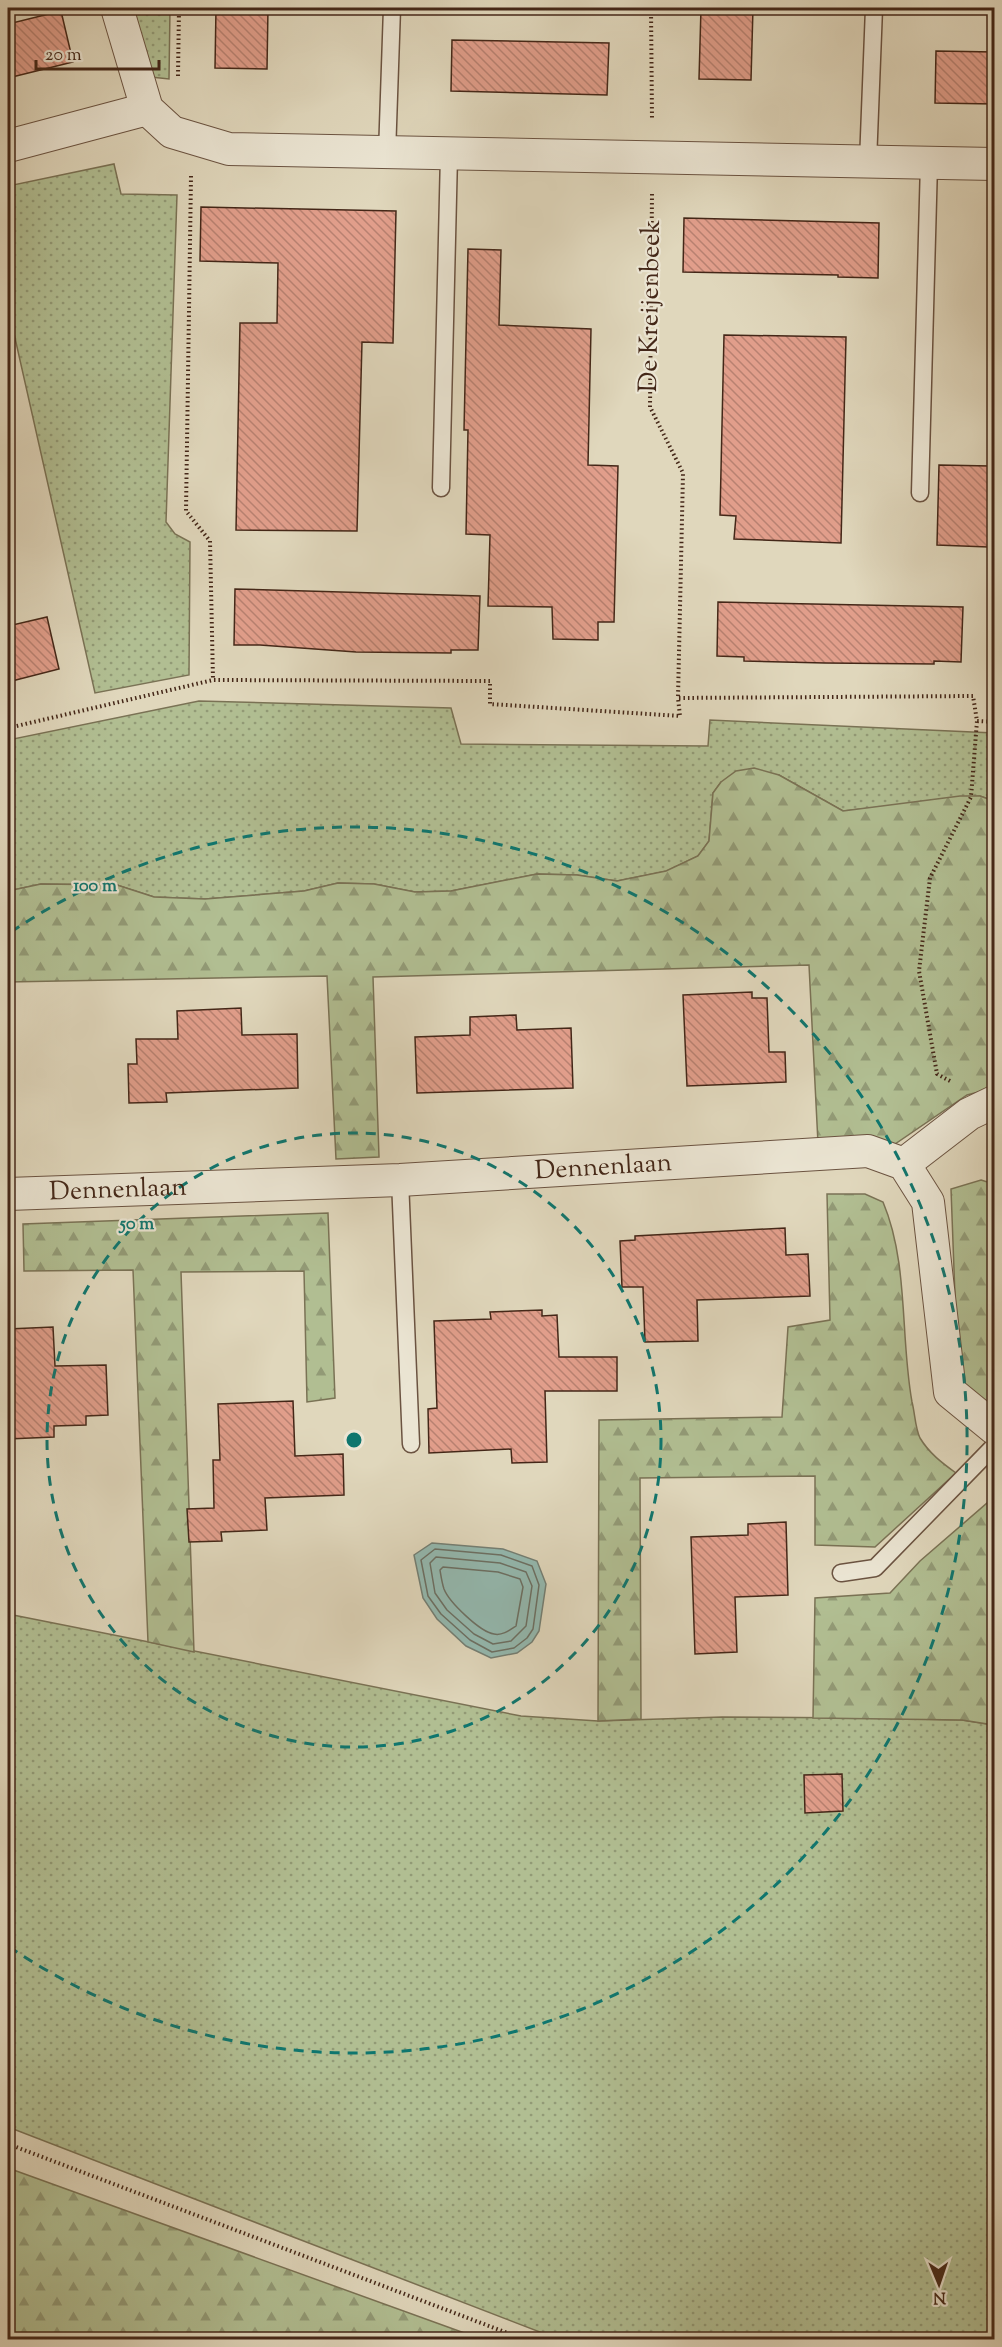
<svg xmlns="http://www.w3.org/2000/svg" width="1002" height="2347" font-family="'Sorts Mill Goudy',serif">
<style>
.grass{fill:url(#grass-dots);stroke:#7a7255;stroke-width:1.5}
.forest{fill:url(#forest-firs);stroke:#7a7255;stroke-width:1.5}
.water{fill:#94bab1;stroke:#747f74;stroke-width:1.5}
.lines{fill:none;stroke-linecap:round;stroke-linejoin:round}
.shore{stroke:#6c7064;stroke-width:1.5}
.building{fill:url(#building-back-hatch);stroke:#442718;stroke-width:1.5}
.lane-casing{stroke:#6b5341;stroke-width:19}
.street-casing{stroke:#6b5341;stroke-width:34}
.path{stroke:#442718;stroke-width:4;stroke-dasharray:1.5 3;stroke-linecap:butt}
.lane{stroke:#ebe5d3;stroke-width:16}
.street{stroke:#ebe5d3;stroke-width:32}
.ring{fill:none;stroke:#0f766e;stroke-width:3;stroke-dasharray:10 8}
.labels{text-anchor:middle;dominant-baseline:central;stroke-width:4.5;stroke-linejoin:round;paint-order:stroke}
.street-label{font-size:26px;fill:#442718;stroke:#ebe5d3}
.centre{fill:#0f766e;stroke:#ebe5d3;stroke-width:3}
.ring-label{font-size:18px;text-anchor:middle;font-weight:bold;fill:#0f766e;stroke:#ebe5d3;stroke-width:4.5;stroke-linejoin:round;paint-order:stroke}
</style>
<defs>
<pattern id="grass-dots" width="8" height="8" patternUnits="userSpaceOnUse" patternTransform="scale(1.5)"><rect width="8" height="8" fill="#b1be92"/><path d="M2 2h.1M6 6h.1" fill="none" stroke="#929a76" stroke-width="1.8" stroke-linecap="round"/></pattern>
<pattern id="forest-firs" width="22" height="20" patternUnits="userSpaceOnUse" patternTransform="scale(1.5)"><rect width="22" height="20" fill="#b1be92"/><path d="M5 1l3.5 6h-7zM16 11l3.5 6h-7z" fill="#929a76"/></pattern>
<pattern id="building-back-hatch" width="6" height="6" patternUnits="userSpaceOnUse" patternTransform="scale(1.5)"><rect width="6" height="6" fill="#e19e8b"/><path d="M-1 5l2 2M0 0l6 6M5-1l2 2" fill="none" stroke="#b88171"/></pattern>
</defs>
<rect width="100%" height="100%" fill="#e0d7bc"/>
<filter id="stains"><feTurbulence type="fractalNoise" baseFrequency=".00333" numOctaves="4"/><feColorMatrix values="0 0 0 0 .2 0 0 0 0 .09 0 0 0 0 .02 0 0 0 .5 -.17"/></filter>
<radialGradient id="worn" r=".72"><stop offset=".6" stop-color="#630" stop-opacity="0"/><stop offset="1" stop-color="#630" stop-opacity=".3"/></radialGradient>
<path class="grass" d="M 134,8 L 170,8 L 169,79 L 151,77 Z
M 114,164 L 121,194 L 177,195 L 166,522 L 175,534 L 190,542 L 189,675 L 95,693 L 8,307 L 8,186 Z
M 199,701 L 451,708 L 461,744 L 708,746 L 710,720 L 994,733 L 994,801 L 980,796 L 971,797 L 843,811 L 779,775 L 721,782 L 713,793 L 709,841 L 698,856 L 667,871 L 617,881 L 577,875 L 537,874 L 451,891 L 415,892 L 374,884 L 338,883 L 304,891 L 205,899 L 154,897 L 117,885 L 41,884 L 8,891 L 8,740 Z
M 8,1614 L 521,1716 L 598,1721 L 722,1717 L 868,1718 L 962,1720 L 994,1725 L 994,2339 L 558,2339 L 8,2127 Z"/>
<path class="forest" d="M 754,768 L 779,775 L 843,811 L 960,796 L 980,796 L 994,801 L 994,1088 L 967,1095 L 895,1144 L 818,1143 L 809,965 L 373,977 L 379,1157 L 336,1159 L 327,976 L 8,982 L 8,891 L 41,884 L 117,885 L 154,897 L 205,899 L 304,891 L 338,883 L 374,884 L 415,892 L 451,891 L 537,874 L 577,875 L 617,881 L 666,871 L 698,856 L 709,841 L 713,793 L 721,782 L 736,771 Z
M 981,1180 L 994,1184 L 994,1412 L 965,1391 L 956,1323 L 951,1189 Z
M 827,1194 L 865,1194 L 883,1202 C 909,1264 900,1336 912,1402 C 915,1413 915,1428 920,1438 C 929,1453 942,1463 956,1473 L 875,1547 L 815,1545 L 815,1476 L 640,1478 L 641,1719 L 598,1721 L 599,1420 L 782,1417 L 788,1327 L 830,1320 Z
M 328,1213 L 335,1398 L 307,1402 L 304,1271 L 181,1272 L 194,1652 L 148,1642 L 133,1270 L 24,1271 L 23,1224 Z
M 994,1497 L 994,1725 L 962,1720 L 813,1718 L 815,1598 L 890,1593 L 920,1561 Z
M 8,2168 L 481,2339 L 8,2339 Z"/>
<path class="water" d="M 432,1543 L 503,1549 L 537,1561 L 546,1584 L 539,1631 L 532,1642 L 517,1653 L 491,1658 L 466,1646 L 437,1619 L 423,1598 L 414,1555 Z"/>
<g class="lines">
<path class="shore" d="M 435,1549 L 501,1555 L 532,1566 L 539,1585 L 533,1629 L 527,1638 L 514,1648 L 492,1652 L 470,1640 L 441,1614 L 428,1596 L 421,1560 Z
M 436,1557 L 500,1563 L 526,1572 L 532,1586 L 526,1626 L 511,1641 L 493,1644 L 474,1634 L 447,1610 L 435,1593 L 430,1563 Z
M 443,1567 L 498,1572 L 520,1579 L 523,1587 L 516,1626 C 510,1630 502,1636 494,1634 C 480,1632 449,1602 444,1589 C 442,1583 441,1576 440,1570 Z"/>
</g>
<path class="building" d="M 216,8 L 268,8 L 267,69 L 215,68 Z
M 701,8 L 753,8 L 751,80 L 699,79 Z
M 61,11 L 73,62 L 8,78 L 8,24 Z
M 452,40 L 609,43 L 607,95 L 451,91 Z
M 936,51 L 994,52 L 994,104 L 935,103 Z
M 201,207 L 396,211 L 393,343 L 362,342 L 357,531 L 236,530 L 240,323 L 277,323 L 278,263 L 200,261 Z
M 684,218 L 879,223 L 878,278 L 838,277 L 838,275 L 683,272 Z
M 468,249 L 501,250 L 499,325 L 591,329 L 588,465 L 618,466 L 614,622 L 598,622 L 598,640 L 553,639 L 552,607 L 488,606 L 490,535 L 466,534 L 468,430 L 464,430 Z
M 724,335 L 846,337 L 841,543 L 734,539 L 736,516 L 720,515 Z
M 939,465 L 990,466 L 988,547 L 937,545 Z
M 235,589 L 480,596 L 478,650 L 451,650 L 451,653 L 356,652 L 260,645 L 234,645 Z
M 718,602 L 963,607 L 961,662 L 934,661 L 934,664 L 825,663 L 744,661 L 744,657 L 717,656 Z
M 47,617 L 59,669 L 8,682 L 8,626 Z
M 752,992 L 752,998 L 767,998 L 769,1052 L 785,1052 L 786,1082 L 687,1086 L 683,995 Z
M 241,1008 L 242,1035 L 297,1034 L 298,1088 L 166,1093 L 167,1102 L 129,1103 L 128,1064 L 137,1064 L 136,1039 L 178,1039 L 177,1011 Z
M 516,1015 L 517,1030 L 571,1028 L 573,1088 L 417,1093 L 415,1037 L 470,1035 L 470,1017 Z
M 785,1228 L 786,1255 L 808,1254 L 810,1296 L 697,1300 L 698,1341 L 645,1342 L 643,1287 L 622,1287 L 620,1241 L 635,1240 L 635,1236 Z
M 542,1310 L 542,1316 L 557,1315 L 559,1357 L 617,1357 L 617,1391 L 545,1391 L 547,1462 L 512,1463 L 511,1449 L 429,1453 L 428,1409 L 437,1408 L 434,1321 L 491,1319 L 490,1312 Z
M 53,1327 L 55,1366 L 106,1365 L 108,1415 L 86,1416 L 86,1425 L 54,1426 L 54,1437 L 8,1439 L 8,1329 Z
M 293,1401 L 295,1456 L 343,1454 L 344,1495 L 265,1498 L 267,1530 L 221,1532 L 222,1541 L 189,1542 L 187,1509 L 214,1508 L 213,1460 L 220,1460 L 218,1404 Z
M 786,1522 L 788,1595 L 735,1597 L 737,1652 L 695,1654 L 691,1537 L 748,1535 L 748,1524 Z
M 842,1774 L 843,1811 L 805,1813 L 804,1775 Z"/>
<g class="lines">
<defs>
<path id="lane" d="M 387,154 L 392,8
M 868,162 L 874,8
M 441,488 L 449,155
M 920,493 L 929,163
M 400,1180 L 411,1444
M 841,1573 L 875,1568 L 994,1446"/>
<g id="street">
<path d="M 117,8 L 147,109 L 172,132 L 229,149 L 994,164"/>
<path d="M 8,146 L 147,109"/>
<path d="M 904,1164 L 969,1114 L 994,1102"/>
<path id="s1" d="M 8,1194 L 400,1180 L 868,1151 L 904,1164 L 928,1202 L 950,1392 L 994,1428"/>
</g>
</defs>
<use href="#lane" class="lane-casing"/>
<use href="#street" class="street-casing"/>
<path class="path" d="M 651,8 L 652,120
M 178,76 L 179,8
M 191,176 L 186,511 L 210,541 L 213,680
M 652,194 L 650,407 L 683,473 L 678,698
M 8,728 L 213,680 L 490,681 L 490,704 L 680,716 L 678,698 L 973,696 L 977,721 L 994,722
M 950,1081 L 937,1074 L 919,971 L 930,878 L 971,797 L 977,721
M 8,2144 L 526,2340"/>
<use href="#lane" class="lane"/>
<use href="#street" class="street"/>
</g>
<g class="ring">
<circle cx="354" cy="1440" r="307"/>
<path d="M11 932A613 613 0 1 1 11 1948"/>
</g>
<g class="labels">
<g class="street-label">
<text transform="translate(651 306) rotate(-89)">De Kreijenbeek</text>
<text stroke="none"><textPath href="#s1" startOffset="596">Dennenlaan</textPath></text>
<text stroke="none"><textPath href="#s1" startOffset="110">Dennenlaan</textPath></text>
</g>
</g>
<circle cx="354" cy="1440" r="9" class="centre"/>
<g class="ring-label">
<text x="95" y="891">100 m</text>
<text x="137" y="1229">50 m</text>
</g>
<rect width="1002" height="2347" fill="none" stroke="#e0d7bc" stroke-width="30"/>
<rect x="9" y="9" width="984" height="2329" fill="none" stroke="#442718" stroke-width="3"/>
<rect x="15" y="15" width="972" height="2317" fill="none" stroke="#442718" stroke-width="1.5"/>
<g transform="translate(939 2284) rotate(178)" stroke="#ebe5d3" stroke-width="4.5" paint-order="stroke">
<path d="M0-4.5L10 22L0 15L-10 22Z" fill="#442718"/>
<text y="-9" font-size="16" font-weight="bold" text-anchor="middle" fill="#442718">N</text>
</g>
<path d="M36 60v9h123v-9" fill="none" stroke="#442718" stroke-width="3"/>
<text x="45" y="60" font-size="18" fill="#442718" stroke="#ebe5d3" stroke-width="4.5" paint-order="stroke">20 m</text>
<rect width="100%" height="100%" filter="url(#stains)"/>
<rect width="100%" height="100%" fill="url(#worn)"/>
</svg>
